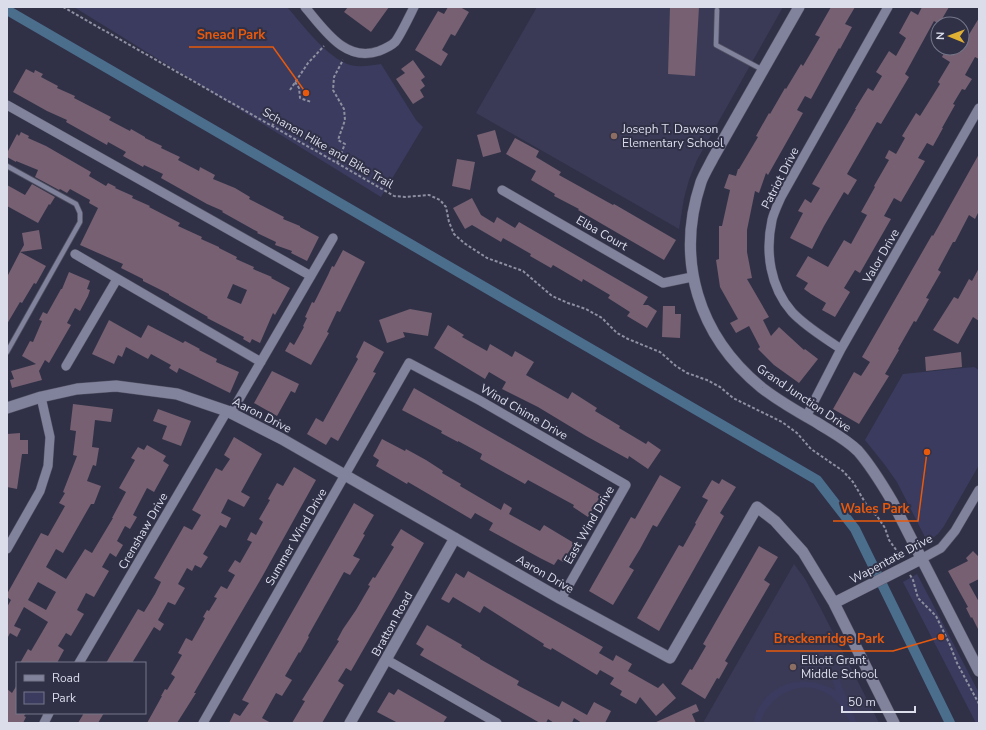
<svg xmlns="http://www.w3.org/2000/svg" width="986" height="730" font-family="'Nunito Sans',sans-serif">
<style>
.built{fill:#3a3a56}
.green{fill:#3b3b5f}
.lines{fill:none;stroke-linecap:round;stroke-linejoin:round}
.canal{stroke:#4c6e8d;stroke-width:10}
.building{fill:#766071;fill-rule:evenodd}
.service-casing{stroke:#504f61;stroke-width:6}
.minor-casing{stroke:#504f61;stroke-width:10}
.tertiary-casing{stroke:#504f61;stroke-width:12}
.path{stroke:#8e8fa0;stroke-width:2;stroke-dasharray:3 2;stroke-linecap:butt}
.service{stroke:#81829c;stroke-width:4.5}
.minor{stroke:#81829c;stroke-width:9}
.tertiary{stroke:#81829c;stroke-width:11}
.education-dot{fill:#8d6e63;stroke:#303147;stroke-width:1.5}
.labels{text-anchor:middle;dominant-baseline:central;stroke-width:4;stroke-linejoin:round;paint-order:stroke}
.poi-label{font-size:12px;fill:#dcddeb;stroke:#303147;text-anchor:start}
.street-label{font-size:12px;fill:#dcddeb;stroke:#303147}
.leader{fill:none;stroke:#e8590c;stroke-width:1.5}
.callout-dot{fill:#e8590c;stroke:#303147;stroke-width:1.5}
.callout-label{font-size:13px;text-anchor:middle;font-weight:bold;fill:#e8590c;stroke:#303147;stroke-width:4;stroke-linejoin:round;paint-order:stroke}
</style>
<rect width="100%" height="100%" fill="#303147"/>
<path class="built" d="M 537,7 L 783,7 L 697,160 L 689,180 L 684,198 L 679,229 L 476,113 Z
M 794,564 L 805,579 L 822,611 L 879,723 L 703,723 Z"/>
<path class="green" d="M 74,7 L 287,7 C 303,25 331,64 356,66 C 364,67 372,65 381,64 L 416,120 L 423,127 L 381,197 Z
M 974,367 L 979,370 L 979,465 L 944,526 L 938,534 L 930,540 L 926,539 L 897,482 L 885,465 L 865,440 L 903,374 Z
M 917,574 L 979,693 L 979,723 L 976,723 L 903,582 Z
M 837,674 L 857,723 L 850,723 C 847,716 844,709 839,704 C 814,674 772,688 760,723 L 753,723 C 763,683 803,671 836,691 L 831,676 Z"/>
<g class="lines">
<path class="canal" d="M 7,10 L 817,480 L 855,529 L 950,723"/>
</g>
<path class="building" d="M 348,7 L 389,7 L 371,32 L 344,12 Z
M 448,7 L 460,7 L 469,12 L 455,36 L 451,34 L 442,50 L 448,54 L 441,66 L 415,50 L 438,11 L 444,14 Z
M 670,7 L 699,7 L 695,76 L 668,74 Z
M 831,7 L 855,7 L 845,24 L 852,27 L 840,49 L 839,48 L 811,99 L 805,96 L 797,110 L 803,113 L 768,175 L 766,173 L 759,193 L 755,191 L 747,230 L 747,252 L 752,278 L 747,279 L 769,317 L 763,320 L 771,336 L 779,327 L 804,350 L 805,349 L 818,359 L 799,383 L 774,365 L 758,349 L 760,347 L 749,326 L 736,333 L 730,323 L 738,319 L 720,287 L 716,260 L 719,259 L 719,226 L 722,226 L 730,190 L 724,188 L 729,174 L 736,176 L 738,169 L 739,169 L 758,137 L 756,136 L 769,113 L 770,114 L 785,88 L 786,89 L 801,64 L 803,66 L 820,37 L 815,35 Z
M 922,7 L 949,7 L 939,24 L 934,21 L 905,74 L 909,77 L 881,124 L 877,122 L 847,174 L 857,180 L 848,195 L 844,192 L 824,226 L 812,249 L 790,238 L 803,213 L 798,211 L 805,199 L 811,203 L 820,188 L 812,184 L 856,109 L 855,109 L 868,88 L 873,91 L 882,76 L 876,72 L 889,51 L 896,56 L 906,38 L 899,33 L 911,11 L 918,15 Z
M 979,18 L 979,59 L 975,57 L 965,75 L 972,79 L 965,90 L 962,89 L 953,104 L 955,105 L 942,128 L 943,128 L 933,146 L 927,143 L 918,158 L 925,161 L 901,202 L 894,198 L 884,216 L 891,219 L 860,273 L 855,270 L 844,288 L 850,292 L 835,317 L 822,310 L 826,303 L 811,294 L 813,292 L 811,294 L 804,289 L 808,283 L 796,276 L 808,256 L 828,267 L 844,240 L 851,244 L 867,215 L 861,212 L 875,187 L 874,186 L 889,160 L 885,158 L 889,150 L 896,154 L 905,138 L 902,136 L 916,113 L 920,116 L 940,84 L 938,82 L 950,62 L 942,57 L 946,49 L 953,53 L 956,48 L 962,48 L 962,39 L 965,41 Z
M 413,60 L 425,77 L 421,80 L 425,86 L 420,90 L 424,97 L 413,104 L 396,79 L 405,73 L 401,69 Z
M 26,69 L 34,73 L 35,70 L 43,74 L 41,77 L 58,86 L 57,88 L 75,96 L 74,98 L 111,117 L 109,120 L 130,131 L 131,129 L 145,137 L 145,138 L 162,146 L 161,148 L 180,157 L 178,160 L 199,171 L 200,167 L 215,175 L 213,179 L 235,188 L 250,197 L 249,199 L 284,217 L 283,219 L 300,226 L 300,227 L 319,237 L 307,261 L 291,253 L 292,251 L 275,245 L 276,242 L 257,233 L 258,232 L 222,212 L 223,211 L 207,204 L 161,178 L 163,174 L 144,165 L 143,167 L 123,156 L 126,152 L 108,142 L 107,145 L 66,122 L 67,120 L 47,111 L 13,92 Z
M 495,130 L 501,152 L 483,157 L 477,135 Z
M 21,132 L 29,136 L 28,138 L 46,146 L 91,172 L 89,176 L 106,186 L 108,183 L 116,187 L 115,188 L 133,196 L 132,198 L 150,206 L 149,207 L 180,223 L 178,226 L 202,237 L 201,239 L 219,247 L 219,248 L 237,257 L 236,259 L 254,267 L 253,269 L 272,277 L 271,278 L 290,288 L 275,315 L 273,313 L 260,343 L 252,339 L 250,343 L 243,339 L 244,337 L 207,318 L 208,317 L 169,295 L 169,294 L 143,281 L 143,279 L 121,268 L 123,264 L 80,245 L 98,208 L 89,203 L 90,200 L 70,189 L 67,193 L 60,189 L 59,190 L 35,177 L 38,170 L 16,161 L 16,162 L 7,157 L 7,153 L 17,134 L 19,136 ZM 233,284 L 247,290 L 241,304 L 227,298 Z
M 515,138 L 539,151 L 536,157 L 561,172 L 559,175 L 613,205 L 614,204 L 676,240 L 664,260 L 578,210 L 579,209 L 554,196 L 555,194 L 531,180 L 536,171 L 506,154 Z
M 979,154 L 979,211 L 975,219 L 969,215 L 955,242 L 953,242 L 938,270 L 941,272 L 926,298 L 929,299 L 916,322 L 914,321 L 898,349 L 899,350 L 885,374 L 889,376 L 859,424 L 833,409 L 854,372 L 861,376 L 870,362 L 862,357 L 932,235 L 933,236 Z
M 457,159 L 475,162 L 470,190 L 452,186 Z
M 32,184 L 55,197 L 50,205 L 49,204 L 38,223 L 7,206 L 7,185 L 25,195 Z
M 472,198 L 481,215 L 494,223 L 497,217 L 515,228 L 519,222 L 648,297 L 643,305 L 648,305 L 657,311 L 647,328 L 627,316 L 630,312 L 608,298 L 610,295 L 583,279 L 582,282 L 553,265 L 551,268 L 530,256 L 531,254 L 503,238 L 501,242 L 472,225 L 465,229 L 453,208 Z
M 39,230 L 42,249 L 20,252 L 24,245 L 22,233 Z
M 343,250 L 365,262 L 340,312 L 337,311 L 327,332 L 329,333 L 311,365 L 285,351 L 290,342 L 294,345 L 304,327 L 303,326 L 307,318 L 305,317 L 312,302 L 314,303 L 328,275 L 332,266 L 334,267 Z
M 20,252 L 46,266 L 36,284 L 34,283 L 22,303 L 20,302 L 7,324 L 7,277 Z
M 979,268 L 979,321 L 973,317 L 958,344 L 933,330 L 954,297 L 958,299 L 969,279 L 972,281 Z
M 69,272 L 90,281 L 87,289 L 90,290 L 88,296 L 80,311 L 75,308 L 67,323 L 71,325 L 49,363 L 45,360 L 39,371 L 42,380 L 12,388 L 10,380 L 14,379 L 11,371 L 36,364 L 22,356 L 30,341 L 33,342 L 42,321 L 39,320 L 43,312 L 47,314 L 61,289 L 62,289 Z
M 663,306 L 675,306 L 675,314 L 681,314 L 680,338 L 662,337 Z
M 410,309 L 432,313 L 428,336 L 403,332 L 405,337 L 387,343 L 379,320 Z
M 109,320 L 141,338 L 148,325 L 183,343 L 185,341 L 200,349 L 199,350 L 217,359 L 216,362 L 239,372 L 230,393 L 179,368 L 177,373 L 169,368 L 171,365 L 151,354 L 148,359 L 126,347 L 122,357 L 118,355 L 114,364 L 92,354 Z
M 448,325 L 464,335 L 462,337 L 487,351 L 490,344 L 512,357 L 515,351 L 534,362 L 526,375 L 568,399 L 572,392 L 597,408 L 595,411 L 620,426 L 619,428 L 646,444 L 648,441 L 661,450 L 648,469 L 629,456 L 628,459 L 586,436 L 538,407 L 502,389 L 506,382 L 489,372 L 485,379 L 434,348 Z
M 364,341 L 384,352 L 373,372 L 376,373 L 338,441 L 331,437 L 326,445 L 307,434 L 316,418 L 323,422 L 358,359 L 356,357 Z
M 961,352 L 962,367 L 926,371 L 925,357 Z
M 272,371 L 299,384 L 295,393 L 291,391 L 277,416 L 254,403 Z
M 414,388 L 601,495 L 588,517 L 573,507 L 574,505 L 528,480 L 525,484 L 480,459 L 482,454 L 458,441 L 458,442 L 441,433 L 442,431 L 402,410 Z
M 73,404 L 113,409 L 111,422 L 95,420 L 92,447 L 99,448 L 96,466 L 93,465 L 87,481 L 101,486 L 94,504 L 91,504 L 63,553 L 56,549 L 46,567 L 66,579 L 85,549 L 92,553 L 113,518 L 112,518 L 126,492 L 119,488 L 135,460 L 131,458 L 138,447 L 144,450 L 147,445 L 166,456 L 163,461 L 169,465 L 154,492 L 147,488 L 133,515 L 137,517 L 130,529 L 125,526 L 117,541 L 123,545 L 116,557 L 110,553 L 102,567 L 109,571 L 94,597 L 86,593 L 77,610 L 84,614 L 71,636 L 66,633 L 58,646 L 64,650 L 57,663 L 20,663 L 28,649 L 31,651 L 48,622 L 24,607 L 14,626 L 21,629 L 17,637 L 10,633 L 7,639 L 7,607 L 11,600 L 7,597 L 7,594 L 41,533 L 48,536 L 65,506 L 59,503 L 65,493 L 63,492 L 77,456 L 73,455 L 76,431 L 70,430 ZM 38,582 L 56,592 L 46,610 L 28,600 Z
M 158,409 L 191,421 L 181,446 L 162,439 L 167,426 L 153,421 Z
M 20,433 L 20,440 L 28,440 L 28,454 L 22,454 L 17,489 L 7,487 L 7,434 Z
M 234,437 L 262,454 L 241,492 L 250,497 L 244,507 L 228,499 L 221,513 L 231,518 L 226,528 L 220,525 L 203,554 L 208,557 L 201,568 L 195,565 L 192,571 L 187,568 L 178,584 L 185,588 L 175,605 L 168,602 L 158,620 L 164,624 L 160,631 L 154,627 L 132,663 L 106,663 L 138,609 L 144,612 L 155,594 L 161,582 L 154,578 L 184,526 L 192,530 L 201,515 L 192,510 L 216,468 L 222,471 L 230,459 L 224,455 Z
M 382,439 L 405,451 L 406,449 L 426,460 L 443,471 L 442,473 L 461,484 L 460,486 L 501,510 L 504,503 L 512,508 L 509,514 L 540,531 L 544,525 L 574,543 L 563,562 L 558,559 L 554,565 L 540,558 L 489,530 L 493,523 L 475,513 L 471,519 L 408,482 L 407,484 L 376,466 L 379,460 L 373,456 Z
M 294,467 L 316,480 L 262,577 L 194,693 L 196,693 L 177,723 L 147,723 L 162,696 L 161,696 L 165,689 L 167,690 L 175,677 L 171,674 L 182,655 L 178,653 L 186,638 L 192,641 L 205,618 L 203,617 L 207,610 L 209,611 L 217,598 L 214,597 L 221,586 L 227,589 L 235,575 L 228,571 L 235,560 L 240,563 L 252,542 L 247,540 L 251,532 L 256,535 L 263,522 L 259,519 L 270,500 L 268,499 L 277,483 L 283,486 Z
M 660,475 L 681,487 L 657,527 L 653,525 L 640,549 L 629,567 L 634,570 L 613,605 L 589,591 L 631,517 L 635,519 Z
M 722,479 L 736,487 L 720,513 L 724,516 L 659,631 L 637,618 L 679,545 L 683,547 L 696,524 L 695,523 L 708,500 L 702,497 L 712,480 L 719,484 Z
M 354,503 L 374,515 L 363,534 L 365,535 L 353,556 L 360,559 L 350,575 L 344,572 L 308,636 L 309,637 L 300,653 L 299,652 L 285,676 L 292,680 L 282,696 L 276,693 L 262,718 L 271,723 L 229,723 L 234,713 L 240,716 L 249,703 L 242,700 Z
M 401,529 L 424,543 L 393,598 L 351,671 L 346,668 L 338,681 L 344,685 L 322,723 L 292,723 L 305,701 L 302,700 L 339,641 L 337,640 L 343,629 L 356,610 L 370,586 L 368,585 L 373,577 L 375,578 L 394,547 L 391,545 Z
M 759,546 L 778,557 L 764,580 L 770,584 L 725,661 L 728,663 L 719,679 L 717,678 L 705,699 L 681,684 L 690,669 L 692,670 L 706,646 L 703,644 Z
M 973,551 L 979,557 L 979,579 L 969,584 L 979,602 L 979,631 L 972,617 L 971,618 L 966,608 L 968,607 L 948,571 L 968,561 L 966,558 Z
M 468,571 L 603,647 L 599,653 L 613,661 L 616,655 L 632,664 L 628,671 L 658,688 L 663,683 L 676,698 L 656,716 L 640,697 L 636,704 L 620,695 L 622,691 L 610,684 L 614,678 L 600,670 L 597,675 L 552,648 L 551,650 L 543,646 L 544,644 L 484,606 L 480,613 L 453,597 L 449,603 L 441,599 L 456,573 L 464,578 Z
M 427,625 L 462,645 L 461,647 L 480,658 L 480,659 L 519,681 L 517,685 L 559,707 L 562,701 L 587,715 L 594,702 L 611,711 L 605,723 L 582,723 L 574,718 L 572,723 L 554,723 L 548,719 L 546,723 L 540,723 L 420,655 L 424,649 L 416,644 Z
M 17,685 L 17,713 L 26,713 L 24,716 L 26,717 L 23,723 L 7,723 L 7,689 L 12,693 Z
M 398,689 L 447,717 L 443,723 L 398,723 L 377,712 L 389,692 L 394,695 Z
M 696,704 L 699,711 L 692,714 L 696,723 L 654,723 Z
M 84,713 L 104,713 L 98,723 L 78,723 Z"/>
<g class="lines">
<defs>
<path id="service" d="M 717,10 L 716,45 L 763,70
M 7,166 L 76,204 L 80,213 L 80,222 L 7,352"/>
<path id="minor" d="M 305,7 C 324,29 345,63 379,51 C 384,49 391,46 395,42 C 400,36 410,15 414,7
M 7,105 L 311,276
M 502,190 L 663,283 L 692,277
M 75,254 L 261,362
M 841,349 C 825,338 806,327 792,312 C 770,287 765,252 772,220 C 774,212 778,204 781,197 L 888,7
M 66,366 L 117,279
M 231,413 L 333,238
M 806,417 L 841,349 L 979,108
M 7,549 L 40,491 L 48,466 L 50,437 L 41,397
M 921,559 L 941,548 L 955,531 L 979,490
M 387,660 L 497,723
M 79,663 L 227,411
M 44,723 L 49,713
M 203,723 L 409,363 L 479,400 L 626,485 L 561,599"/>
<path id="tertiary" d="M 799,7 L 713,158 C 709,166 704,174 701,182 C 675,260 698,336 762,388 C 779,401 798,412 816,422 C 830,431 846,439 858,451 C 871,466 882,484 892,501 L 979,671
M 7,408 L 41,397 L 77,389 L 116,386 L 177,394 L 227,411 L 282,439 L 561,599 L 670,658 L 757,507 L 775,521 L 803,552 L 834,603 L 894,723
M 834,603 L 921,559
M 350,723 L 455,538"/>
</defs>
<use href="#service" class="service-casing"/>
<use href="#minor" class="minor-casing"/>
<use href="#tertiary" class="tertiary-casing"/>
<path class="path" d="M 63,7 L 337,163 L 394,196 L 405,197 L 429,195 L 440,200 L 446,207 L 449,222 L 454,234 L 464,243 L 487,258 L 523,271 L 552,296 L 568,303 L 586,309 L 602,318 L 617,333 L 628,339 L 660,352 L 676,366 L 687,373 L 707,380 L 720,387 L 733,398 L 782,422 L 797,433 L 811,449 L 843,471 L 853,482 L 869,509 L 877,516 L 885,528 L 889,540 L 902,558
M 295,82 L 299,88 L 300,98 L 311,102
M 290,90 L 308,63 L 324,46
M 272,126 L 278,116
M 337,163 L 345,144 L 338,140 L 345,120 L 344,109 L 333,90 L 334,77 L 343,60
M 910,575 L 913,580 L 918,598 L 936,616 L 950,645 L 957,663 L 979,704"/>
<use href="#service" class="service"/>
<use href="#minor" class="minor"/>
<use href="#tertiary" class="tertiary"/>
</g>
<g class="education-dot">
<circle cx="614" cy="136" r="4"/>
<circle cx="793" cy="667" r="4"/>
</g>
<g class="labels">
<g class="poi-label">
<text x="622" y="129">Joseph T. Dawson<tspan x="622" dy="14">Elementary School</tspan></text>
<text x="801" y="660">Elliott Grant<tspan x="801" dy="14">Middle School</tspan></text>
</g>
<g class="street-label">
<text transform="translate(328 148) rotate(30)">Schanen Hike and Bike Trail</text>
<text transform="translate(780 178) rotate(-63)">Patriot Drive</text>
<text transform="translate(602 233) rotate(30)">Elba Court</text>
<text transform="translate(881 256) rotate(-60)">Valor Drive</text>
<text transform="translate(804 398) rotate(34)">Grand Junction Drive</text>
<text transform="translate(524 412) rotate(30)">Wind Chime Drive</text>
<text transform="translate(262 415) rotate(27)">Aaron Drive</text>
<text transform="translate(589 525) rotate(-60)">East Wind Drive</text>
<text transform="translate(143 531) rotate(-60)">Crenshaw Drive</text>
<text transform="translate(296 537) rotate(-60)">Summer Wind Drive</text>
<text transform="translate(891 559) rotate(-28)">Wapentate Drive</text>
<text transform="translate(545 574) rotate(30)">Aaron Drive</text>
<text transform="translate(392 624) rotate(-61)">Bratton Road</text>
</g>
</g>
<path class="leader" d="M306 93L273 47H189M927 452L918 521H833M941 637L893 651H766"/>
<g class="callout-dot">
<circle cx="306" cy="93" r="4"/>
<circle cx="927" cy="452" r="4"/>
<circle cx="941" cy="637" r="4"/>
</g>
<g class="callout-label">
<text x="231" y="39">Snead Park</text>
<text x="875" y="513">Wales Park</text>
<text x="829" y="643">Breckenridge Park</text>
</g>
<rect width="986" height="730" fill="none" stroke="#dcddeb" stroke-width="16"/>
<rect x="16" y="662" width="130" height="52" fill="#303147" stroke="#757689"/>
<rect x="24" y="675" width="20" height="6" fill="#81829c" stroke="#757689"/>
<text x="52" y="682" font-size="12" fill="#dcddeb">Road</text>
<rect x="24" y="692" width="20" height="12" fill="#3b3b5f" stroke="#757689"/>
<text x="52" y="702" font-size="12" fill="#dcddeb">Park</text>
<g transform="translate(950 36) rotate(271)"><circle r="19" fill="#303147" stroke="#757689"/>
<path d="M0-3L7 15L0 10L-7 15Z" fill="#e0b034"/>
<text y="-6" font-size="11" font-weight="bold" text-anchor="middle" fill="#dcddeb">N</text>
</g>
<path d="M842 706v6h73v-6" fill="none" stroke="#dcddeb" stroke-width="2"/>
<text x="848" y="706" font-size="12" fill="#dcddeb" stroke="#303147" stroke-width="3" paint-order="stroke">50 m</text>
</svg>
